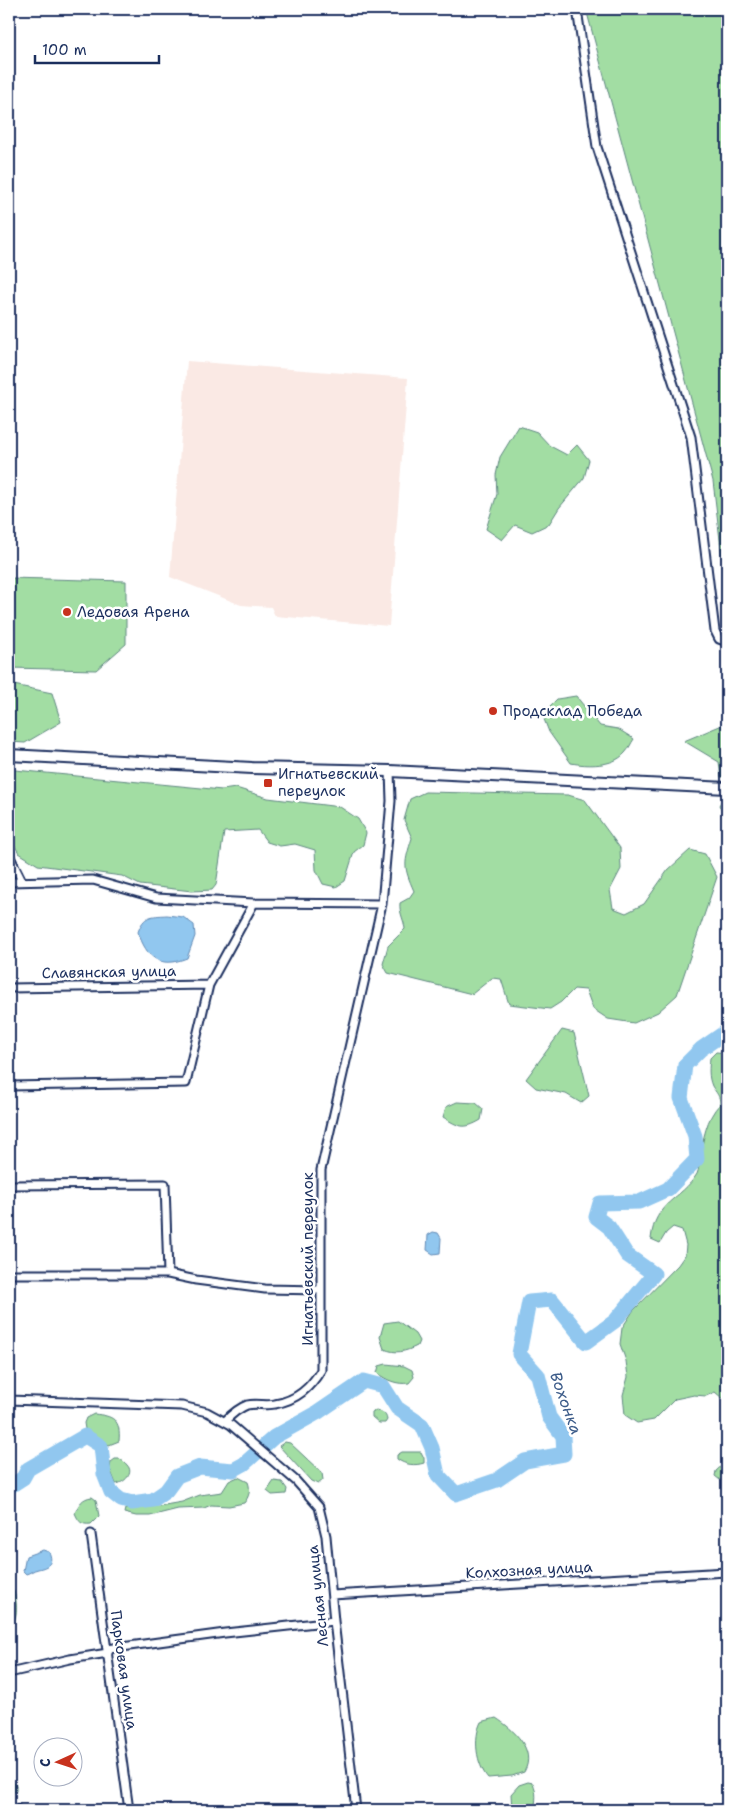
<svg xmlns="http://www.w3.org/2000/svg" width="736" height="1819" font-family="'Shantell Sans',sans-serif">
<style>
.built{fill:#fae9e4}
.green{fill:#a2dda3;stroke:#5e8680}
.water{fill:#91c7ef;stroke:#628ab5}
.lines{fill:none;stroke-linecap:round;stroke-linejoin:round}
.river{stroke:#91c7ef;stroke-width:15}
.street-casing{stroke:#1b2f5e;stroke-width:11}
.secondary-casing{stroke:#1b2f5e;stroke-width:14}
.street{stroke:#fff;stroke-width:7}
.secondary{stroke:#fff;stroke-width:10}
.poi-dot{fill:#c8321e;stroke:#fff;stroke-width:2}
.labels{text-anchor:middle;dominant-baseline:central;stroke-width:5;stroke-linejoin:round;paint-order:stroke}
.poi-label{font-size:15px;fill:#1b2f5e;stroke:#fff;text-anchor:start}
.street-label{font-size:15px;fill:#1b2f5e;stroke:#fff}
.water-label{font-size:16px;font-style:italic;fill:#3e5d8a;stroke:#fff}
</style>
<rect width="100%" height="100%" fill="#fff"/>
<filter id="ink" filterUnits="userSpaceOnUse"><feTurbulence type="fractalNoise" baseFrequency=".02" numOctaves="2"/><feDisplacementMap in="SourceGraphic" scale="10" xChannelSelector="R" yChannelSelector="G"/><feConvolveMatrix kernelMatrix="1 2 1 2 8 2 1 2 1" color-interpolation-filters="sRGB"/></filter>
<g filter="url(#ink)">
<path class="built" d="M 187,361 L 408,378 L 389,626 L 275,616 L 271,607 L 241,605 L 170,577 Z"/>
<path class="green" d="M 586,9 L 727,9 L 727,599 L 713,481 Z
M 519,426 L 537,432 L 550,446 L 567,455 L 577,445 L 589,460 L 584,478 L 559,508 L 549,524 L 532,532 L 515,525 L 502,540 L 486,529 L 497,494 L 496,475 L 500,457 Z
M 9,578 L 126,581 L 126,644 L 96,670 L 9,668 Z
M 9,684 L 52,693 L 61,722 L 25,743 L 9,742 Z
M 576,696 L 600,726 L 618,729 L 634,739 C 631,743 629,749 625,753 C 613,767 587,766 571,763 L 549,732 L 542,714 L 557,699 Z
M 727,723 L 727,777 L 721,777 L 719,762 L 684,741 Z
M 15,770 L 222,790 L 236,788 L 268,798 L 340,807 L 358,819 L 366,833 L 363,845 L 354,852 L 345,881 L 336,887 L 323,884 L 316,870 L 315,850 L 295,844 L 280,846 L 267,842 L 258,830 L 224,832 L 216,885 L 212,890 L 192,891 L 140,885 L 122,876 L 38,865 L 19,853 L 9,836 L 9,777 Z
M 425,792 L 568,795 L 585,800 L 620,848 L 621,869 L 610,890 L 613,908 L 626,913 L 644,904 L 668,870 L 690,850 L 705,854 L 717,877 L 677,995 L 658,1012 L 634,1023 L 608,1019 L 593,1009 L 586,990 L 574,989 L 561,1002 L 550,1009 L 509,1004 L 501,979 L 492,978 L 472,994 L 388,973 L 383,964 L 388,946 L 405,929 C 404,919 399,913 400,903 L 409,898 L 414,891 C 403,866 404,864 412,838 L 404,820 L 410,799 Z
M 727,798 L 727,821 L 719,805 L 723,799 Z
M 562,1030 L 574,1033 L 589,1096 L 581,1103 L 566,1094 L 536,1088 L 526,1079 Z
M 716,1052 L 727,1053 L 727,1399 L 722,1398 L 715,1392 L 706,1396 L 694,1395 L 675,1399 L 654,1420 L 637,1423 L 625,1415 L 623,1395 L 628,1377 L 626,1361 L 620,1344 L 622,1328 L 633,1311 L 678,1265 L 685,1255 L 686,1245 L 682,1230 L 673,1227 L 666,1233 L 660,1243 L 651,1239 C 655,1201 681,1200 697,1174 C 699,1170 699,1163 700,1158 C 703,1140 706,1118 720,1104 C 720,1095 716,1093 712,1086 C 708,1077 709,1067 710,1058 Z
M 457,1102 L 476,1103 L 483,1109 L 481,1120 C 464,1130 459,1127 443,1117 L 446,1107 Z
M 398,1321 L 415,1334 L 419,1341 L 417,1346 C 405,1352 396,1354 384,1349 L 380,1337 L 384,1323 Z
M 386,1364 L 404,1366 L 412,1370 L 414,1377 L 409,1383 C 397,1385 386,1380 377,1373 L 379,1366 Z
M 376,1410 C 382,1412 386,1413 387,1420 L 385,1423 L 379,1423 L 372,1417 L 372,1412 Z
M 94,1414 C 113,1416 121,1419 119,1441 L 109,1445 L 85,1429 L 84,1423 L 86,1418 Z
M 285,1442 L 290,1443 L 322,1473 L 323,1480 L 318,1484 L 311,1481 L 279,1446 Z
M 402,1452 L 421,1452 L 424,1458 L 424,1463 C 415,1466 405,1465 397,1459 L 397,1455 Z
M 115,1459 L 120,1459 C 122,1461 125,1462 127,1465 C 135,1473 124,1483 116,1484 L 110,1469 L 111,1462 Z
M 727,1461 L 727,1476 L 720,1480 L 715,1476 L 716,1471 Z
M 238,1477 L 248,1482 C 251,1490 249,1497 244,1503 L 229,1506 L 211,1505 L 204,1508 L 178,1509 L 150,1516 L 136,1516 L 124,1513 L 125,1509 L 159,1506 L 182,1502 L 200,1495 L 222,1492 L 229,1481 Z
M 274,1481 L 282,1482 L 287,1489 L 286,1494 L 272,1495 L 267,1491 Z
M 92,1497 L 96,1500 L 99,1516 L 91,1524 C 81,1525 79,1522 75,1513 C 79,1504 82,1498 92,1497 Z
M 9,1587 L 14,1591 C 18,1608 18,1616 9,1630 Z
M 496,1718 C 513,1729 537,1750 524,1772 L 512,1776 L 488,1778 C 476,1764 473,1738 481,1722 Z
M 9,1777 L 16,1785 L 16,1791 L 9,1795 Z
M 528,1782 L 533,1783 C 537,1792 536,1801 534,1810 L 512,1810 L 511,1794 L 519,1785 Z"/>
<path class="water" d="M 167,915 L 183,917 L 194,925 L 195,936 L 187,958 C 159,969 147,958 138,932 C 144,915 151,916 167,915 Z
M 433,1232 L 438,1233 L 441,1238 L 440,1253 L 433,1254 L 427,1250 L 428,1235 Z
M 43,1550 L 49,1552 C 54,1563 48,1567 38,1569 C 33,1570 30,1573 26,1574 L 23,1571 L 26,1556 Z"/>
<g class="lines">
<path class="river" d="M 9,1487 L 23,1478 L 28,1469 L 85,1436 L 101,1446 L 104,1474 L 111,1492 L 121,1500 L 132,1503 L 153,1500 L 166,1491 L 177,1476 L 200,1467 L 233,1470 L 244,1464 L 274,1437 L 317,1413 L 364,1381 L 383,1386 L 397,1408 L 422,1425 L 432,1448 L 438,1475 L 456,1494 L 497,1480 L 525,1461 L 564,1454 L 563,1436 L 549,1417 L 538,1375 L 519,1354 L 529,1302 L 552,1300 L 586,1342 L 615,1321 L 654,1274 L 627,1255 L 609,1227 L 596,1217 L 600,1203 L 639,1202 L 668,1189 L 697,1159 L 695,1136 L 681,1098 L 685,1065 L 701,1049 L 727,1031"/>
<defs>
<path id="street" d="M 577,9 L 597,147 L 691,437 L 715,631 L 719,639 L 727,642
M 9,855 L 22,881
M 9,882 L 93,880 L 156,898 L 254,903 L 382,904
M 9,988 L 209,985
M 9,1086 L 186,1083 L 209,985 L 254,903
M 9,1185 L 165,1184 L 168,1274
M 9,1274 L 168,1274 L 196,1280 L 265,1289 L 321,1290
M 9,1400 L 182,1406 L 207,1412 L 231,1425 L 296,1481 L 319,1507 L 326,1536 L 334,1621 L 356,1810
M 225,1421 C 231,1415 239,1408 247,1405 C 256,1403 266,1406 275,1404 C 297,1400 310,1388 321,1370 L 321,1170 L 382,904 L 391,801 L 390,771
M 91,1534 L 129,1810
M 332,1595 L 727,1572
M 107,1649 L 225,1633 L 334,1621
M 9,1673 L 70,1659 L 108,1653
M 17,1809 L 17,1810"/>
<path id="secondary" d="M 9,755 L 252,768 L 390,771 L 727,788"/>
</defs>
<use href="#street" class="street-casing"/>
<use href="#secondary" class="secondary-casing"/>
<use href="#street" class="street"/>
<use href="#secondary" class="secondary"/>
</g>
</g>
<g class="poi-dot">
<circle cx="67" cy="612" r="5"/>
<circle cx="493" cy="711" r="5"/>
<rect x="263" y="778" width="10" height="10" rx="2.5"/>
</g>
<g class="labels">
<g class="poi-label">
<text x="77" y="612">Ледовая Арена</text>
<text x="503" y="711">Продсклад Победа</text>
<text x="278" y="774">Игнатьевский<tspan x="278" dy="17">переулок</tspan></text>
</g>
<g class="street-label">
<text transform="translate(109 972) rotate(-1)">Славянская улица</text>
<text transform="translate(308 1259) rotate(-90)">Игнатьевский переулок</text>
<text transform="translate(529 1570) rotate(-3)">Колхозная улица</text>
<text transform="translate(318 1596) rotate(-96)">Лесная улица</text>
<text transform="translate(124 1670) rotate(82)">Парковая улица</text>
</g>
<g class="water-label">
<text transform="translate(566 1403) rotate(70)">Вохонка</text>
</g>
</g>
<rect width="736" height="1819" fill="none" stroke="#fff" stroke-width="30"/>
<rect x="15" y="15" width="706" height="1789" fill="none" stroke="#1b2f5e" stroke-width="2" filter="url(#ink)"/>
<g transform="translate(58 1762) rotate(267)"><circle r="24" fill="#ffffff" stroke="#a4acbf"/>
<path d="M0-4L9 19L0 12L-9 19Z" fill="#c8321e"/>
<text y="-8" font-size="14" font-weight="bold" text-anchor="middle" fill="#1b2f5e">С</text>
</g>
<path d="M35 55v8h124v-8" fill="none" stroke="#1b2f5e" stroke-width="2.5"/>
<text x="42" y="55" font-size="15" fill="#1b2f5e" stroke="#ffffff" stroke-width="4" paint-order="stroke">100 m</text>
</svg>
